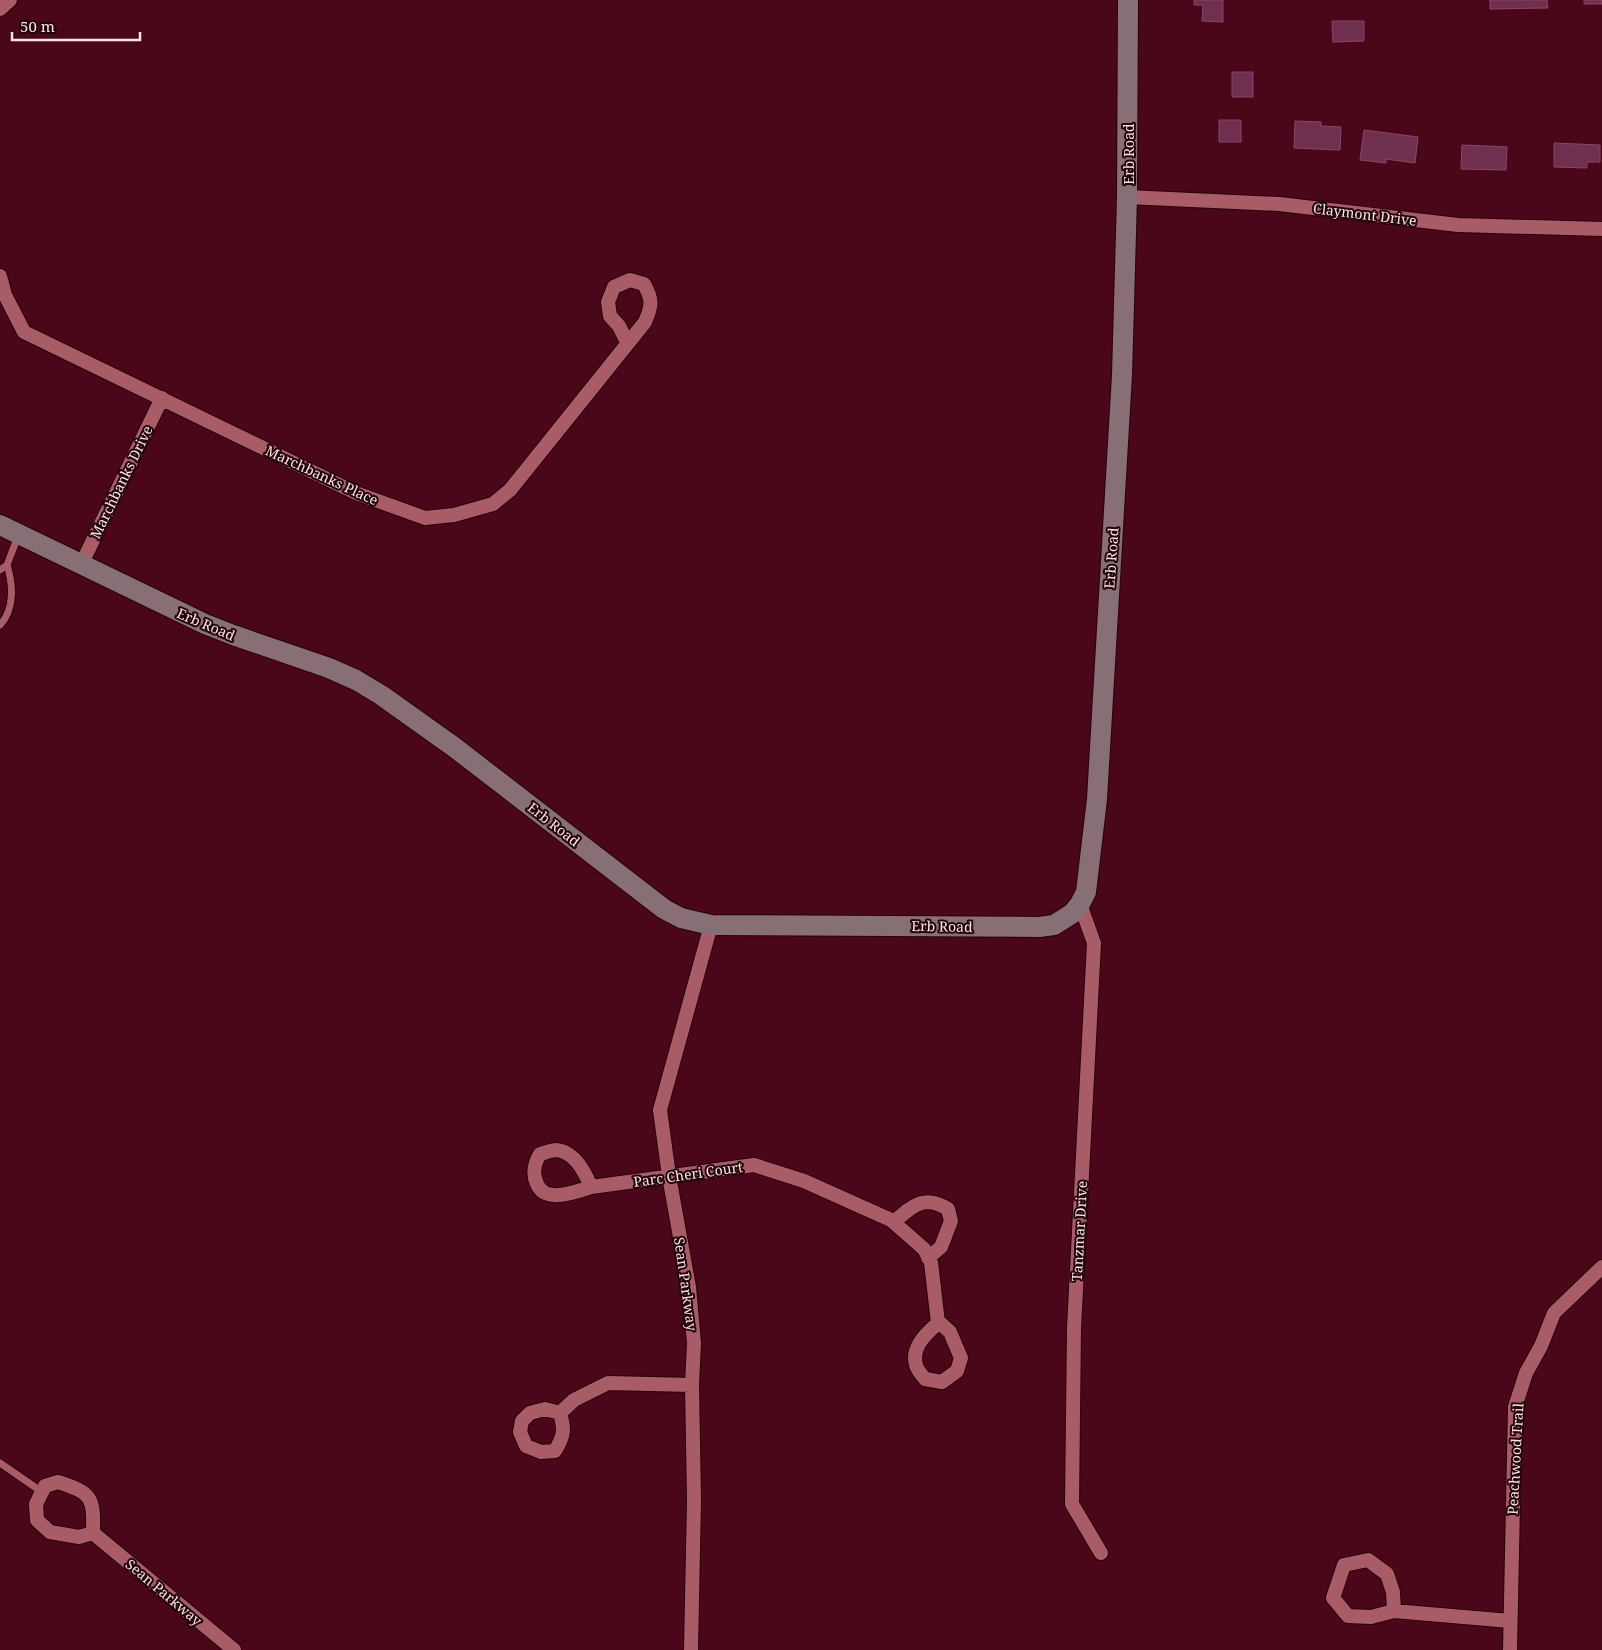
<svg xmlns="http://www.w3.org/2000/svg" width="1602" height="1650" font-family="'Noto Serif',serif">
<style>
.building{fill:#6f2f4f;stroke:#8a4767}
.lines{fill:none;stroke-linecap:round;stroke-linejoin:round}
.lane-casing{stroke:#290007;stroke-width:9}
.street-casing{stroke:#290007;stroke-width:16}
.secondary-casing{stroke:#290007;stroke-width:22}
.lane{stroke:#a75c67;stroke-width:7}
.street{stroke:#a75c67;stroke-width:14}
.secondary{stroke:#876f75;stroke-width:20}
.labels{text-anchor:middle;dominant-baseline:central;stroke-width:4;stroke-linejoin:round;paint-order:stroke}
.street-label{font-size:14px;fill:#fde3e5;stroke:#21050a}
</style>
<rect width="100%" height="100%" fill="#4b071a"/>
<path class="building" d="M 1194,0 L 1223,0 L 1223,22 L 1202,21 L 1203,5 L 1194,5 Z
M 1490,0 L 1547,0 L 1548,8 L 1490,9 Z
M 1584,0 L 1602,0 L 1602,4 L 1584,4 Z
M 1332,21 L 1364,21 L 1364,41 L 1333,42 Z
M 1232,72 L 1253,72 L 1253,97 L 1232,97 Z
M 1219,120 L 1241,120 L 1241,142 L 1219,142 Z
M 1295,121 L 1321,122 L 1321,126 L 1341,127 L 1340,150 L 1294,148 Z
M 1364,130 L 1418,137 L 1415,163 L 1386,159 L 1386,163 L 1360,160 Z
M 1554,143 L 1600,145 L 1600,162 L 1587,162 L 1587,168 L 1554,167 Z
M 1462,145 L 1507,147 L 1506,170 L 1461,169 Z"/>
<g class="lines">
<defs>
<path id="lane" d="M 0,570 L 7,565 L 18,536
M 0,625 C 15,609 13,584 7,565
M 0,1463 L 42,1492"/>
<path id="street" d="M 0,9 L 10,0
M 1127,197 L 1279,204 L 1458,225 L 1602,229
M 0,276 L 5,295 L 24,332 L 356,493 L 425,518 L 454,515 L 493,504 L 510,490 L 645,322 C 652,306 653,300 644,284 L 630,280 L 614,287 L 608,302 L 610,316 L 619,326 L 627,342
M 81,565 L 162,398
M 1080,904 L 1094,943 L 1074,1328 L 1072,1504 L 1101,1553
M 591,1187 C 575,1192 545,1204 537,1184 C 532,1173 534,1164 540,1154 C 545,1153 551,1150 556,1150 C 574,1151 585,1172 591,1187 L 754,1165 L 804,1181 L 891,1220 L 924,1249 L 931,1262 L 938,1323 C 926,1334 911,1347 916,1365 C 917,1370 922,1375 925,1379 L 942,1382 L 957,1371 L 961,1358 L 950,1332 L 938,1321
M 894,1222 C 912,1206 924,1194 948,1209 L 951,1221 L 941,1247 L 928,1258
M 560,1413 C 565,1430 564,1436 555,1451 L 541,1452 L 526,1446 L 520,1432 L 522,1421 L 530,1413 L 545,1409 L 560,1413 L 574,1400 L 608,1383 L 692,1385
M 58,1482 C 92,1493 94,1497 93,1533 L 79,1537 L 50,1532 L 37,1520 L 36,1504 L 45,1486 Z
M 93,1533 L 234,1650
M 1394,1611 L 1371,1617 L 1348,1616 L 1333,1598 L 1344,1565 L 1368,1560 L 1387,1574 L 1393,1592 L 1394,1611 L 1510,1621
M 691,1650 L 694,1500 L 692,1385 L 694,1343 L 689,1287 L 669,1176 L 660,1110 L 711,925
M 1510,1650 L 1515,1407 L 1526,1373 L 1541,1346 L 1554,1313 L 1602,1267"/>
<path id="secondary" d="M 0,525 L 205,624 L 233,635 L 329,668 L 356,680 L 381,695 L 454,747 L 664,909 L 681,918 L 711,925 L 1039,927 L 1054,925 L 1073,913 L 1080,904 L 1086,892 L 1097,799 L 1122,375 L 1127,197 L 1128,0"/>
</defs>
<use href="#lane" class="lane-casing"/>
<use href="#street" class="street-casing"/>
<use href="#secondary" class="secondary-casing"/>
<use href="#lane" class="lane"/>
<use href="#street" class="street"/>
<use href="#secondary" class="secondary"/>
</g>
<g class="labels">
<g class="street-label">
<text transform="translate(1128 154) rotate(-90)">Erb Road</text>
<text transform="translate(1365 214) rotate(7)">Claymont Drive</text>
<text transform="translate(322 475) rotate(25)">Marchbanks Place</text>
<text transform="translate(121 482) rotate(-64)">Marchbanks Drive</text>
<text transform="translate(1111 558) rotate(-86)">Erb Road</text>
<text transform="translate(206 624) rotate(23)">Erb Road</text>
<text transform="translate(554 824) rotate(38)">Erb Road</text>
<text transform="translate(942 926) rotate(1)">Erb Road</text>
<text transform="translate(688 1174) rotate(-8)">Parc Cheri Court</text>
<text transform="translate(1079 1231) rotate(-87)">Tanzmar Drive</text>
<text transform="translate(686 1284) rotate(82)">Sean Parkway</text>
<text transform="translate(1515 1459) rotate(-87)">Peachwood Trail</text>
<text transform="translate(164 1592) rotate(40)">Sean Parkway</text>
</g>
</g>
<path d="M12 32v8h128v-8" fill="none" stroke="#fde3e5" stroke-width="2.5"/>
<text x="20" y="32" font-size="15" fill="#fde3e5" stroke="#21050a" stroke-width="4" paint-order="stroke">50 m</text>
</svg>
